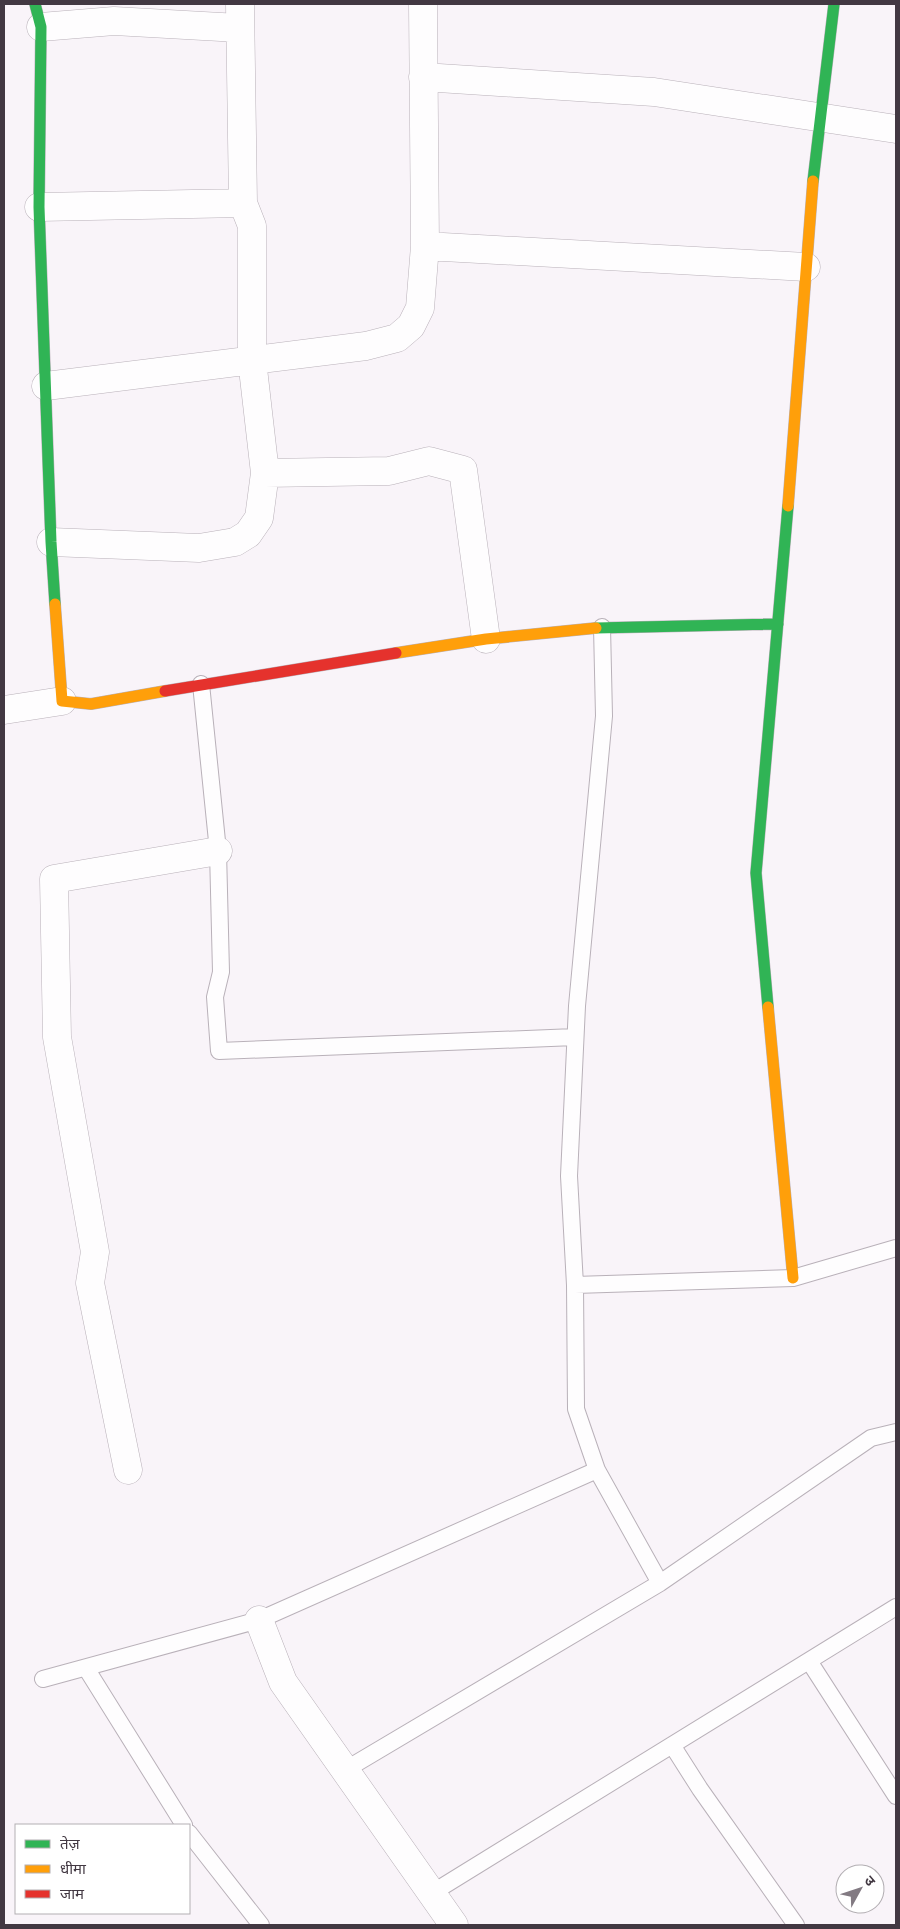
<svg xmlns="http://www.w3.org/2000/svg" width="900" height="1929" font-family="Figtree,'Noto Sans Devanagari',sans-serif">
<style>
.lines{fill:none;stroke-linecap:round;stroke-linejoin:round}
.lane-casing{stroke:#b9b1b9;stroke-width:18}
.street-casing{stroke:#b9b1b9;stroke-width:29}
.fast-casing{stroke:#b9b1b9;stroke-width:12}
.slow-casing{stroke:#b9b1b9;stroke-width:12}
.jam-casing{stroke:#b9b1b9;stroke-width:12}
.lane{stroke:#fefdfe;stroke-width:16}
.street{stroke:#fefdfe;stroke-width:28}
.fast{stroke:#30b455;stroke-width:11}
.slow{stroke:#ff9f0a;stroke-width:11}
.jam{stroke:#e5322d;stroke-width:11}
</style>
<rect width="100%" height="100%" fill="#f9f4f9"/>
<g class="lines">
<defs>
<path id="lane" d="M 602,627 L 604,716 L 577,1006 L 569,1176 L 575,1285 L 576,1409 L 597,1470 L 660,1583
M 201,684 L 218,851 L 221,972 L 215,997 L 219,1051 L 575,1037
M 575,1285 L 793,1278 L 896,1248
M 809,1661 L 896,1796
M 86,1668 L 184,1825
M 43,1679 L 259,1620 L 597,1470
M 672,1745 L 700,1789 L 796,1925
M 345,1770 L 660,1583 L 871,1438 L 896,1432
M 189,1833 L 261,1925
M 432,1893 L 896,1607"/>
<path id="street" d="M 41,27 L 114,21 L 239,28
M 423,77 L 654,92 L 896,129
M 39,207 L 243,203
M 425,246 L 806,267
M 46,386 L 366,346 L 397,338 L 411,326 L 420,308 L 425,246 L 423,4
M 265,473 L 389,471 L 429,461 L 463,470 L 486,639
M 51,542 L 199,548 L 235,542 L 248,534 L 259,518 L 265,473 L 252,360 L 252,226 L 243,203 L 240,4
M 4,710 L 62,701
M 128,1470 L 90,1283 L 95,1252 L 57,1037 L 54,879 L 218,851
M 259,1620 L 283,1682 L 454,1925"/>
<path id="fast" d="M 35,4 L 41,27 L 39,207 L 51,542 L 55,604
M 813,181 L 834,4
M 596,628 L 778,624
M 768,1007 L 756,873 L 788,506"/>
<path id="slow" d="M 788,506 L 813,181
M 55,604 L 62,701 L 91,704 L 165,691
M 396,653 L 486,639 L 596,628
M 768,1007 L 793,1278"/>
<path id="jam" d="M 165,691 L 396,653"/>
</defs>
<use href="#lane" class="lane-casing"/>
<use href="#street" class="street-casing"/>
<use href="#fast" class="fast-casing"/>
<use href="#slow" class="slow-casing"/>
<use href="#jam" class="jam-casing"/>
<use href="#lane" class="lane"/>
<use href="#street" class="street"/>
<use href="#fast" class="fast"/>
<use href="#slow" class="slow"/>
<use href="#jam" class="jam"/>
</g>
<rect width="900" height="1929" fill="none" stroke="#423842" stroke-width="10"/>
<rect x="15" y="1824" width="175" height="90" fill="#ffffff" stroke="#b3afb3"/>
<rect x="25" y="1840" width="25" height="8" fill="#30b455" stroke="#b3afb3"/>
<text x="60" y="1849" font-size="15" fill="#423842">तेज़</text>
<rect x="25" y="1865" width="25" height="8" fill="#ff9f0a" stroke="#b3afb3"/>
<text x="60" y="1874" font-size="15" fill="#423842">धीमा</text>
<rect x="25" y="1890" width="25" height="8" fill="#e5322d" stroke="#b3afb3"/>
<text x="60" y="1899" font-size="15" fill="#423842">जाम</text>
<g transform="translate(860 1889) rotate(50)"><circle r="24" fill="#ffffff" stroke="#b3afb3"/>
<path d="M0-4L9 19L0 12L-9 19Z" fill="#827a82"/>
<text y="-8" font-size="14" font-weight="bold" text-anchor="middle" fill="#423842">उ</text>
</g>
</svg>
